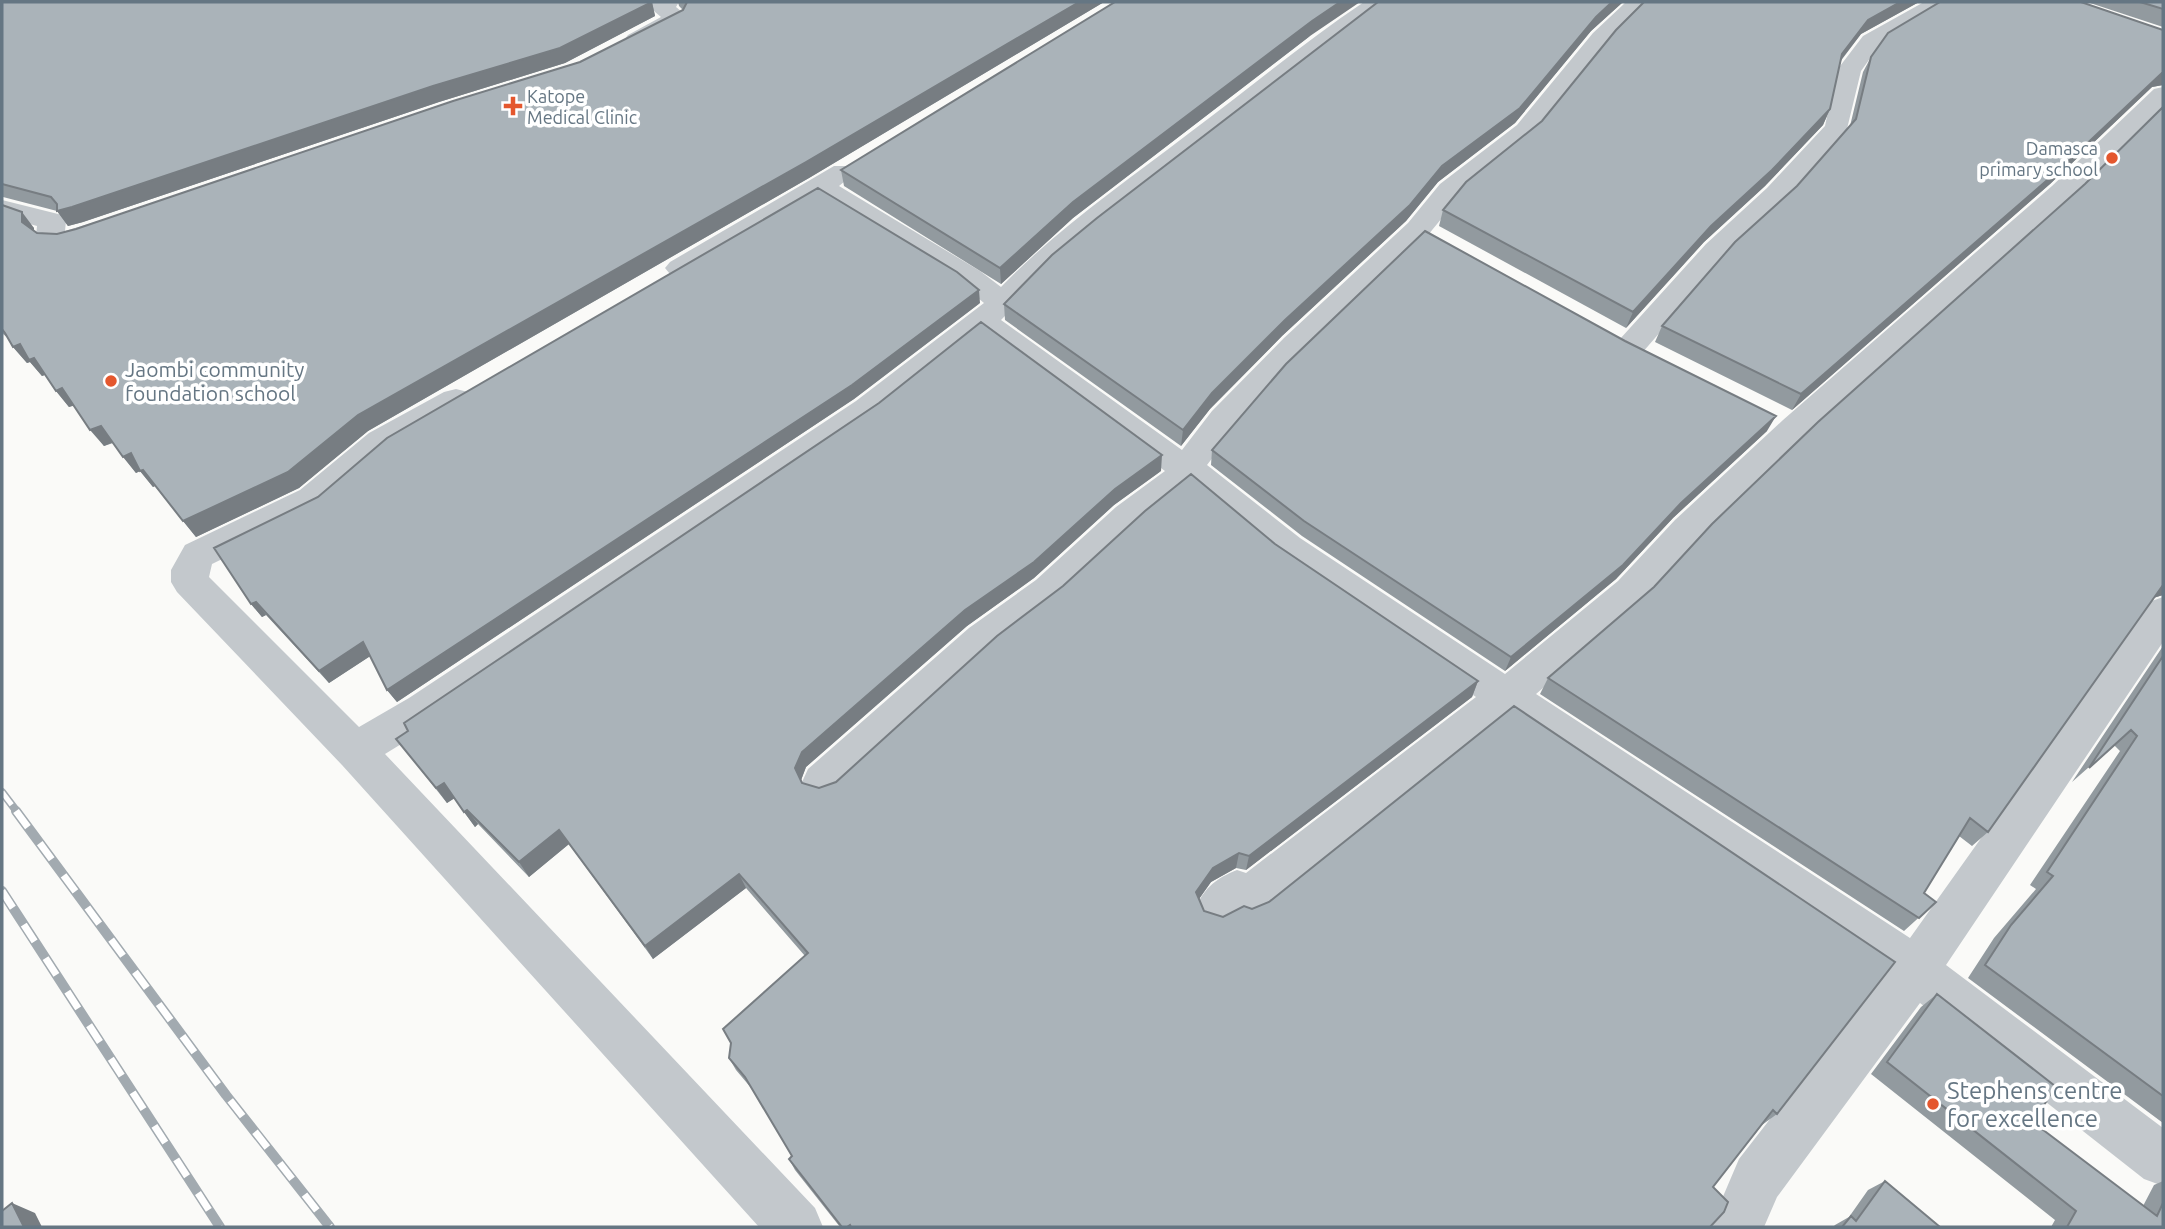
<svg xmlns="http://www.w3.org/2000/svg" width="2165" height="1229" font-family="Ubuntu,sans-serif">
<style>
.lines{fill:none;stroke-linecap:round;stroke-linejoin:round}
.minor{fill:#c3c8cc;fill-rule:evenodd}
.rail-far1-casing{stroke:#a2aab0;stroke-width:8}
.rail-casing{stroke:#a2aab0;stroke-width:10}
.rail-far1{stroke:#fff;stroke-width:5;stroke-dasharray:16;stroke-linecap:butt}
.rail{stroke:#fff;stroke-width:7;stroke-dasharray:20;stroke-linecap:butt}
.wall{fill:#929a9f}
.shaded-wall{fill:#777d82}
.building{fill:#aab3b9;stroke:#777d82;stroke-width:2}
.poi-dot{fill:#e4572e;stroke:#fff;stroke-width:2.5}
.labels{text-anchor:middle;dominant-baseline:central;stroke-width:7;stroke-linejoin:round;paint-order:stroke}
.far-poi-label{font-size:18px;fill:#657683;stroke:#fff;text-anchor:start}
.poi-label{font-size:21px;fill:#657683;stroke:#fff;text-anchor:start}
.near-poi-label{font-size:24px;fill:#657683;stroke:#fff;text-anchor:start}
</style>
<rect width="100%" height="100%" fill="#fafaf8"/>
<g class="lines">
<path class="minor" d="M 651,2 L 679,2 L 676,7 L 688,17 L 644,45 L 628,45 L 624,40 L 628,35 L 661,17 L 648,6 Z
M 1364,2 L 1389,2 L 1095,232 L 1051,269 L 1001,320 L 1182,450 L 1212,411 L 1284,338 L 1408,223 L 1440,184 L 1517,125 L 1593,33 L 1626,2 L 1650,2 L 1609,43 L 1535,135 L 1460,196 L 1428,235 L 1306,352 L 1236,427 L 1207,465 L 1300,538 L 1505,674 L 1618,581 L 1675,520 L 1783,420 L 2052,186 L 2154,89 L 2163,87 L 2163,108 L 2072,198 L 1807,436 L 1701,538 L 1644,601 L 1536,694 L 1910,938 L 2149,602 L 2163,597 L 2163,642 L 1946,965 L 2163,1128 L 2163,1186 L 2144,1179 L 1920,1003 L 1777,1197 L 1764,1227 L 1710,1227 L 1739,1159 L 1883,974 L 1507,718 L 1264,914 L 1248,920 L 1241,917 L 1219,928 L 1203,922 L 1196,907 C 1205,887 1217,878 1237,870 L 1246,873 L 1476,697 L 1274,558 L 1190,487 L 1142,525 L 1062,600 L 997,650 L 838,795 L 823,800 L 808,795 L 802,782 L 808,769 L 969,628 L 1036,580 L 1116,507 L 1165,471 L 982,335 L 880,417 L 437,722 L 385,754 L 815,1208 L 823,1227 L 759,1227 L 342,765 L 177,592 L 171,582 L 171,570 L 185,545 L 300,490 L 369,433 L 444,392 L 456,389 L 468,392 L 472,400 L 468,408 L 393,449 L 326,508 L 212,564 L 209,577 L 359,727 L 409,698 L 856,401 L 984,303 L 960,283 L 820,198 L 690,274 L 680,277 L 670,274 L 665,268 L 670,262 L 834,166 L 852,166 L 856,172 L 839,186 L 980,271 L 1001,287 C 1057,229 1124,183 1188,134 C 1247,90 1303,43 1364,2 Z
M 1924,2 L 1951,2 L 1879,46 L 1861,71 L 1846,133 L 1787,200 L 1726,256 L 1642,353 L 1631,356 L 1620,353 L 1615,346 L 1620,339 L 1706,244 L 1767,188 L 1825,126 L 1837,70 L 1863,36 Z
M 2,200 L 62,215 L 66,221 L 65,231 L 98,221 L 108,224 L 112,230 C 101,246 49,255 36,236 L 37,226 L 2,216 Z"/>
<defs>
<path id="rail-far1" d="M 2,792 L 18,813"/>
<path id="rail" d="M 16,811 L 226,1095 L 330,1227
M 2,891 L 220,1227"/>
</defs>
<use href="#rail-far1" class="rail-far1-casing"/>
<use href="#rail" class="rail-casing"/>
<use href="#rail-far1" class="rail-far1"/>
<use href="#rail" class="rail"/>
</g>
<path class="wall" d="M 2,2 L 652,2 L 655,16 L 565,63 L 439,102 L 83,222 L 68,226 L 57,211 L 3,197 L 2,198 Z
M 678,2 L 1104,2 L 809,178 L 368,431 L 299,488 L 196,537 L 155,486 L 153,487 L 140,471 L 136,473 L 113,443 L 104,446 L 74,405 L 69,407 L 56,391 L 45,375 L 42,376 L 30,362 L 27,363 L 13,347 L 10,340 L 2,333 L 2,205 L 34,228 L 34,231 L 37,233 L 57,234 L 76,229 L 580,62 L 683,10 L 679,6 Z
M 1378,2 L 1623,2 L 1591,31 L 1515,123 L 1438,182 L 1406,221 L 1282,336 L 1210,409 L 1181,446 L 1005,320 L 1004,304 Z
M 1644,2 L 1919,2 L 1861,34 L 1840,62 L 1830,109 L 1823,125 L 1765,186 L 1704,242 L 1626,328 L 1439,226 L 1443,210 L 1542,121 Z
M 2087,2 L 2163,2 L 2163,27 Z
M 2163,30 L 2163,85 L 2152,87 L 2050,184 L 1792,410 L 1655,342 L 1662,326 L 1797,186 L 1850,126 L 1863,72 L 1871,57 Z
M 1310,36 L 1073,218 L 1001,284 L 844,186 L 841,170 Z
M 2163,107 L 2163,595 L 2153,598 L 1988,832 L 1972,846 L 1959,836 L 1924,893 L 1936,902 L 1904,931 L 1540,694 L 1548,678 L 1654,587 L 2085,184 Z
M 980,303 L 854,399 L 397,702 L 387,690 L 370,656 L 329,683 L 266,615 L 262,617 L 251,604 Z
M 1767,431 L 1673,518 L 1616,579 L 1505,671 L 1302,536 L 1211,465 L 1212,450 Z
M 1161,471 L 1114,505 L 1034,578 L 967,626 L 806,767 L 801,780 L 802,783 L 819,788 L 836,782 L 1275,544 L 1478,681 L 1472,697 L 1246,870 L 1236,868 L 1211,882 L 1199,899 L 1204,911 L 1223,917 L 1252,909 L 1269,902 L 1514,706 L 1777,1114 L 1762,1125 L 1713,1187 L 1710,1227 L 840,1227 L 795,1170 L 789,1159 L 792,1156 L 752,1089 L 736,1070 L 729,1058 L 805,956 L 746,888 L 653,959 L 569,844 L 529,877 L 478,824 L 475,827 L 454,798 L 447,803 L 396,739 Z
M 2163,646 L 2163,1123 L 1968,978 L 1994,938 L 2036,889 L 2030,885 L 2120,751 L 2114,745 L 2072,782 Z
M 1937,994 L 2034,1123 L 2143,1206 L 2154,1185 L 2163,1181 L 2163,1227 L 2051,1227 L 2055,1220 L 1871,1074 L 1921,1007 Z
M 1885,1181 L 1940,1227 L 1833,1227 L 1835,1225 L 1849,1217 L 1868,1190 Z"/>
<path class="shaded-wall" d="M 652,2 L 655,16 L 565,63 L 439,102 L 83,222 L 68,226 L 57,211 Z
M 1079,2 L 1104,2 L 809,178 L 368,431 L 299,488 L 196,537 L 183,521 L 358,415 Z
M 1340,2 L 1360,2 L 1310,36 L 1073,218 L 1001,284 L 1000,268 L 1073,202 L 1312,21 Z
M 1612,2 L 1623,2 L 1591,31 L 1515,123 L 1438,182 L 1406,221 L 1282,336 L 1210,409 L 1181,446 L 1183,430 L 1212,393 L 1285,320 Z
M 1900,2 L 1919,2 L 1861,34 L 1834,69 L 1842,54 L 1868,20 Z
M 2163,72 L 2163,85 L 2152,87 L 2050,184 L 1792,410 L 1801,394 Z
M 1830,109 L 1823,125 L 1765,186 L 1704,242 L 1626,328 L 1633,312 L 1711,226 Z
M 22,212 L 34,228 L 34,238 L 22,222 Z
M 979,290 L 980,303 L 854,399 L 397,702 L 387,690 Z
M 20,344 L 34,358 L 47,374 L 42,376 L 30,362 L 27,363 L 13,347 Z
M 62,388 L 76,405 L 69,407 L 56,391 Z
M 1776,416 L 1767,431 L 1673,518 L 1616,579 L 1505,671 L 1511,657 L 1681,503 Z
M 101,426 L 114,442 L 104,446 L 90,430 Z
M 131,453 L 144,469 L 136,473 L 123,457 Z
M 1162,455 L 1161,471 L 1114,505 L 1034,578 L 967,626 L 806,767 L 800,783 L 795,768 L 802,752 L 965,610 L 1115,489 Z
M 143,470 L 155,486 L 153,487 L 140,471 Z
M 2163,585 L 2163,595 L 2147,600 Z
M 256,602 L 266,615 L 262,617 L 251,604 Z
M 363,642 L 372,655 L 329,683 L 319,671 Z
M 1478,681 L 1472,697 L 1246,870 L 1249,856 Z
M 444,783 L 455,798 L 447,803 L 436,788 Z
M 467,810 L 478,824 L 475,827 L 464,812 Z
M 559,830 L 569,844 L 529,877 L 519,862 Z
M 1239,853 L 1236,868 L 1211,882 L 1194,906 L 1196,892 L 1213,868 Z
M 739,874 L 746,888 L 653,959 L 645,946 Z
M 12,1203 L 35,1213 L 42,1227 L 24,1227 Z"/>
<path class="building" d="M 2,2 L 652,2 L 560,48 L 433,86 L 72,207 L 57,211 L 57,204 L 51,197 L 2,184 Z
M 687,2 L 1079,2 L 806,162 L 358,415 L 288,472 L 183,521 L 143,470 L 140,471 L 131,453 L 123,457 L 101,426 L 90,430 L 62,388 L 56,391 L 34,358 L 29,360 L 20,344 L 13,347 L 5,333 L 2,329 L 2,205 L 22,212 L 22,222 L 37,233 L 57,234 L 76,229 L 453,101 L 580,62 L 683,10 Z
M 1115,2 L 1340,2 L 1312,21 L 1073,202 L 1000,268 L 841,170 Z
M 1378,2 L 1612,2 L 1596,17 L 1520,108 L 1442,166 L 1410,205 L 1285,320 L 1212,393 L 1183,430 L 1004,304 L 1052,255 L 1097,218 Z
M 1644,2 L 1900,2 L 1868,20 L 1842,54 L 1830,109 L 1772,170 L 1711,226 L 1633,312 L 1443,210 L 1466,182 L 1542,121 L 1616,30 Z
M 1940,2 L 2081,2 L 2163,30 L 2163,72 L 2061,168 L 1801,394 L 1662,326 L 1735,242 L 1797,186 L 1856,119 L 1871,57 L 1888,33 Z
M 2140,2 L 2163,2 L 2163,9 Z
M 2163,107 L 2163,585 L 1988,832 L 1970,818 L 1924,893 L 1936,902 L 1919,918 L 1548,678 L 1654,587 L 1712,524 L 1818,422 L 2085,184 Z
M 818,188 L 957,272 L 979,290 L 852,385 L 387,690 L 363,642 L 319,671 L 256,602 L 251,604 L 214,548 L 318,497 L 387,438 Z
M 1425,231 L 1625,341 L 1776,416 L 1681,503 L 1623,565 L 1511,657 L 1304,521 L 1212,450 L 1286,364 Z
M 981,322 L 1162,455 L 1115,489 L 1034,562 L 965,610 L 802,752 L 795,768 L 802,783 L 819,788 L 836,782 L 997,636 L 1063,586 L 1145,511 L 1191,474 L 1275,544 L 1478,681 L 1249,856 L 1239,853 L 1213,868 L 1196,892 L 1204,911 L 1223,917 L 1244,906 L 1252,909 L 1269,902 L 1514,706 L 1895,962 L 1777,1114 L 1773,1110 L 1713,1187 L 1728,1202 L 1724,1212 L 1710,1227 L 851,1227 L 850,1225 L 847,1227 L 842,1227 L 789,1159 L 792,1156 L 745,1077 L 729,1058 L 731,1043 L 723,1029 L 808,953 L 739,874 L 645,946 L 559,830 L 519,862 L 467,810 L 464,812 L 444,783 L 436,788 L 396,739 L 408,731 L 404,723 L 879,403 Z
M 2163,656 L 2163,1096 L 1985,965 L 2011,925 L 2053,876 L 2047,872 L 2137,736 L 2131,730 L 2089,768 Z
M 1937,994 L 2055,1086 L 2034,1123 L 2157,1216 L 2163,1203 L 2163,1227 L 2067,1227 L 2076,1211 L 1887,1062 Z
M 1885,1181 L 1940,1227 L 1842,1227 L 1851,1216 L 1856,1221 Z
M 12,1203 L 24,1227 L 2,1227 L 2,1211 Z"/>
<g class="poi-dot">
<path d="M509.5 95.5h7v7h7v7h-7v7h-7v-7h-7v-7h7z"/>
<circle cx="2112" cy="158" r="7"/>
<circle cx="111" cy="381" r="7"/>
<circle cx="1933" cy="1104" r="7"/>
</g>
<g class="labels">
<g class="far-poi-label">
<text x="527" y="96">Katope<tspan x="527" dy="21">Medical Clinic</tspan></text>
<text x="2098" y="148" text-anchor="end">Damasca<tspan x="2098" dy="21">primary school</tspan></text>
</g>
<g class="poi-label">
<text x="125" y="369">Jaombi community<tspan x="125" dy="24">foundation school</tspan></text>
</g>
<g class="near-poi-label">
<text x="1947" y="1090">Stephens centre<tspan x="1947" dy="28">for excellence</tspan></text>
</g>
</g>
<rect width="2165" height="1229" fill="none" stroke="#657683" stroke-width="7"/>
</svg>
